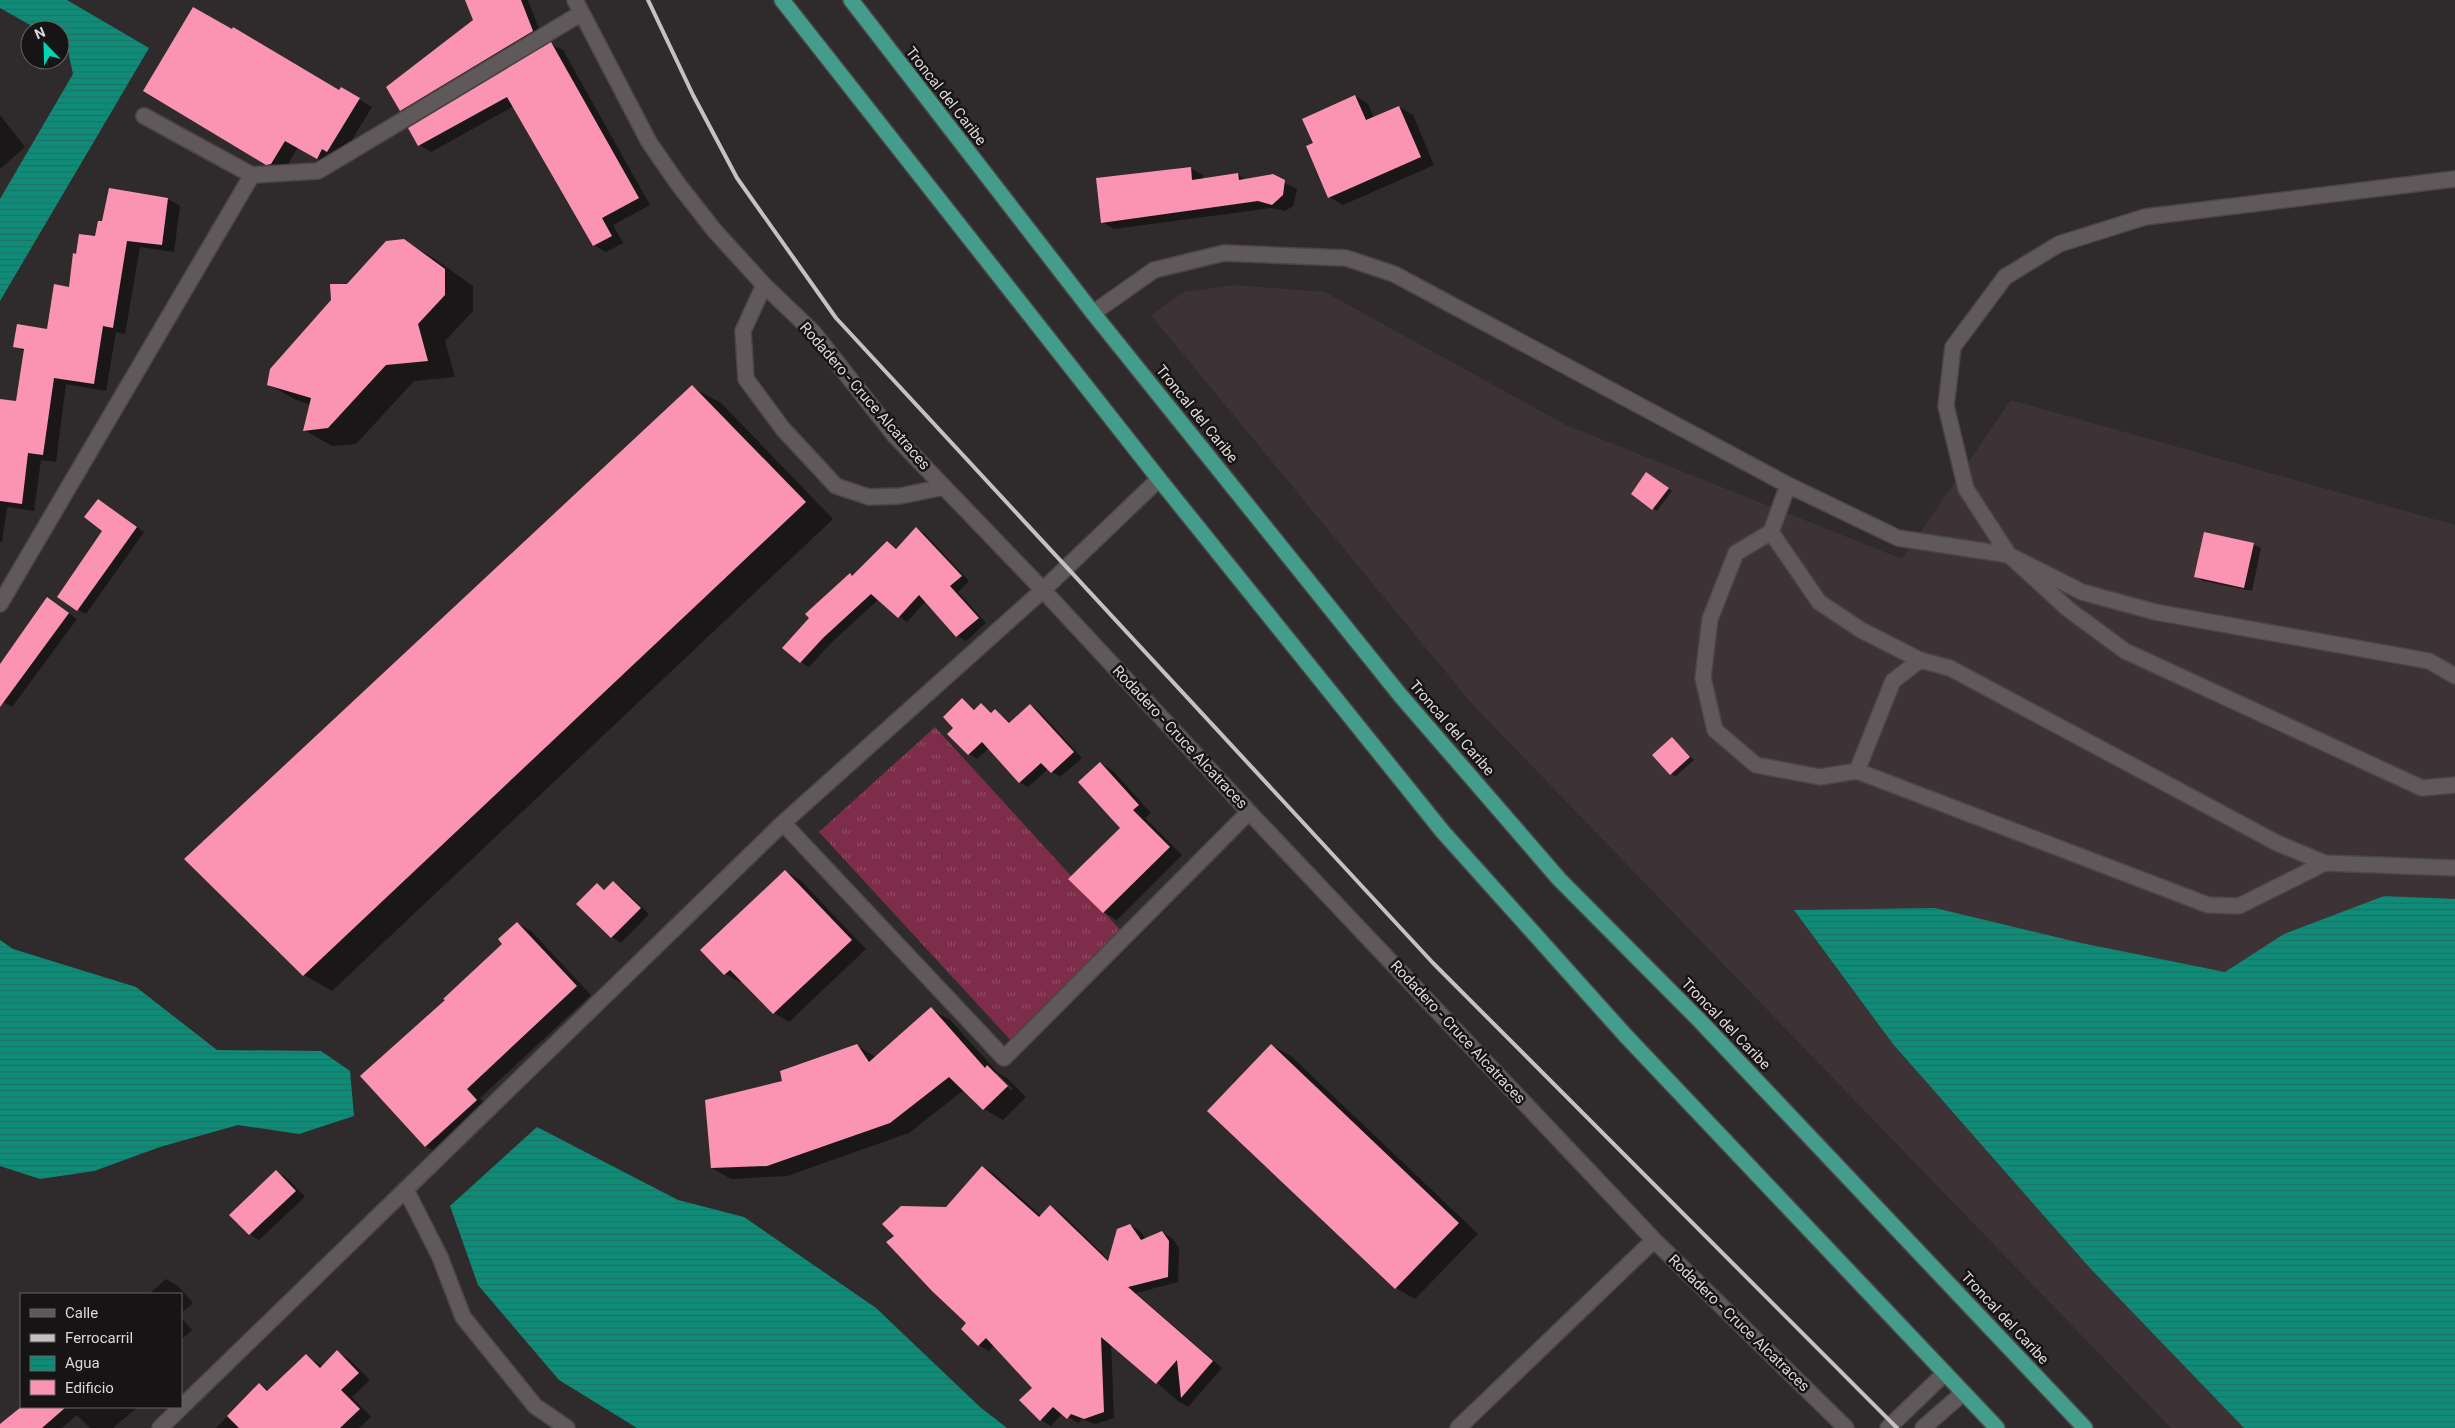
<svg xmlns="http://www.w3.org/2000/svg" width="2455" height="1428" font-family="Roboto,sans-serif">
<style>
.built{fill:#3d3235}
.grass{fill:url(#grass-tufts)}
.water{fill:url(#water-rules)}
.shadow{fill:#0007;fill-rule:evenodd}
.building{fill:#fb94b3}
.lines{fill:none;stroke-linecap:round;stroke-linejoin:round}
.minor-casing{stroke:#4b4647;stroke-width:18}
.highway-casing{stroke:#4b4647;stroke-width:18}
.minor{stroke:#5f595b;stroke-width:15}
.highway{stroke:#449d8b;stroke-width:15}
.rail{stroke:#c5c1c2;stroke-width:4}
.labels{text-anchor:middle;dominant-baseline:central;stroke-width:5;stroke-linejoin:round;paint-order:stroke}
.street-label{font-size:15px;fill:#ddd9da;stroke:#161414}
</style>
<defs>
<pattern id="grass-tufts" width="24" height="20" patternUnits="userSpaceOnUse" patternTransform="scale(1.25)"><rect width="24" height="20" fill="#7d2d4a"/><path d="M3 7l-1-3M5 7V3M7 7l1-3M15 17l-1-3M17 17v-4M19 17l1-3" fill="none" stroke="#8f4b64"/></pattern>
<pattern id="water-rules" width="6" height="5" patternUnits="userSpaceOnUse" patternTransform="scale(1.25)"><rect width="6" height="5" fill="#0e8c78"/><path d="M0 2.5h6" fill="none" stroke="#207265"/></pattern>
</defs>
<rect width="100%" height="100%" fill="#2f2b2c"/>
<path class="built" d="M 1234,285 L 1325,292 L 1566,425 L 1902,559 L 2011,400 L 2455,525 L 2455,1428 L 2171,1428 L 1473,705 L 1151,315 L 1184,292 Z"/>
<path class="grass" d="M 935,727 L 1125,935 L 1015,1045 L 819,832 Z"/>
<path class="water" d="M 0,0 L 67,0 L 149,48 L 0,301 L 0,199 L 73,74 L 67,46 L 60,42 L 60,30 L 39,30 L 0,8 Z
M 2384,896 L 2455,899 L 2455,1428 L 2244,1428 L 2089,1267 L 1893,1044 L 1794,910 L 1935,908 L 2081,943 L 2225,972 L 2284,934 Z
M 0,940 L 13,949 L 136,987 L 217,1050 L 321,1051 L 350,1071 L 354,1116 L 299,1134 L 238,1125 L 160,1147 L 94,1171 L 40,1179 L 0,1166 Z
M 537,1127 L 678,1200 L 744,1217 L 876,1308 L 980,1407 L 1007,1428 L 637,1428 L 559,1380 L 478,1285 L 450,1206 Z"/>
<path class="shadow" d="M 467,0 L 528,0 L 542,37 L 410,116 L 400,110 L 475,20 Z
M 551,44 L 563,50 L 650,205 L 613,225 L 623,243 L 606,252 L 594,245 L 514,106 L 431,152 L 419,145 Z
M 341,89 L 372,107 L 341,158 L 330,166 L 298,147 L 284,171 L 281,172 L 145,90 L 340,92 Z
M 1355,96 L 1368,104 L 1374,118 L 1399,107 L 1413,115 L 1434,165 L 1343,205 L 1329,197 L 1315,144 Z
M 0,115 L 25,147 L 0,169 Z
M 1190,168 L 1203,175 L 1203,179 L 1237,174 L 1246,180 L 1268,175 L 1297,189 L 1293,206 L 1285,211 L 1271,208 L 1114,229 L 1102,222 Z
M 168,199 L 180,206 L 174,252 L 140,247 L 125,334 L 116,332 L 106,391 L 66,384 L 56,462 L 41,460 L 34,511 L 7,507 L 2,542 L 0,542 L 0,400 L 17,402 L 25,352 L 15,346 L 48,330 L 70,288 L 77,255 L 96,238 Z
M 403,241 L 432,257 L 473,286 L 473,311 L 445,341 L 455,377 L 414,381 L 356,444 L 332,446 L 304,430 L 311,405 L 296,400 L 268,384 L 348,285 Z
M 692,387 L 721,403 L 833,519 L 332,991 L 304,975 L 186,859 Z
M 1651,476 L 1672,491 L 1657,511 L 1632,493 Z
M 106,505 L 144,532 L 86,614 L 78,610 L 104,530 Z
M 917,529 L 925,534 L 969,581 L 958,592 L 986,623 L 966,641 L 957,636 L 926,601 L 907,622 L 879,599 L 831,643 L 809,667 L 801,662 L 850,575 L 853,576 L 888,542 L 898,549 Z
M 2253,544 L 2261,548 L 2252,591 L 2203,581 L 2195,576 Z
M 48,599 L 77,619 L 12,707 L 0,700 L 0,665 Z
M 963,700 L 976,710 L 982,705 L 993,713 L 996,711 L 1011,723 L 1030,705 L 1038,710 L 1082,758 L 1060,777 L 1048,769 L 1028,787 L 1019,782 L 989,748 L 977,759 L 969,754 L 955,728 Z
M 1672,739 L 1694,760 L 1675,777 L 1653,755 Z
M 1100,763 L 1113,771 L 1151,813 L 1145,818 L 1182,855 L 1117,920 L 1103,912 L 1122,828 Z
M 785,871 L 800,880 L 866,949 L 789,1022 L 774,1013 L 742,980 L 740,982 L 725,974 Z
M 614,883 L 623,889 L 649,914 L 621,943 L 612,937 L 597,885 L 606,890 Z
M 517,923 L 531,931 L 591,995 L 480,1098 L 490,1109 L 439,1154 L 425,1146 L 447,1000 L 504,944 Z
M 931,1009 L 950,1020 L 997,1072 L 1007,1078 L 1026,1097 L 1003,1120 L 984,1109 L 964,1090 L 909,1133 L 787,1176 L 731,1179 L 712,1168 L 783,1082 L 857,1046 L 876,1057 ZM 994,1073 L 997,1073 L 1013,1089 L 1011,1091 Z
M 1271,1045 L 1291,1056 L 1478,1234 L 1415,1299 L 1396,1288 Z
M 982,1167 L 993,1173 L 1041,1216 L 1050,1207 L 1061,1213 L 1109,1260 L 1130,1225 L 1140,1231 L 1146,1239 L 1162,1232 L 1172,1238 L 1179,1248 L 1178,1282 L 1136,1293 L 1222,1368 L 1188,1407 L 1178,1401 L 1111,1343 L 1114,1418 L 1095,1424 L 1082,1419 L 1078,1423 L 1063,1413 L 1051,1426 L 1041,1420 L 1034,1388 L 994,1345 L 989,1351 L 979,1345 L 968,1323 L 946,1208 Z
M 276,1172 L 286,1177 L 305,1197 L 259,1240 L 250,1234 Z
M 166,1279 L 178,1286 L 193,1303 L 181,1313 L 181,1294 L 149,1294 Z
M 181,1317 L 192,1330 L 181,1340 Z
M 21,1331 L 21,1353 L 20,1333 Z
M 337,1352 L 349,1359 L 370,1380 L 352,1397 L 371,1417 L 359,1428 L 216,1428 L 259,1384 L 269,1390 L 306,1355 L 322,1366 Z
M 22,1407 L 138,1407 L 113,1428 L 90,1428 L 77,1415 L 62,1428 L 0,1428 L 0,1425 Z"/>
<path class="building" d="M 465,0 L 521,0 L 533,31 L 400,111 L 386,87 L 473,20 Z
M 193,7 L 232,29 L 233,27 L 339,90 L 341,87 L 360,98 L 327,152 L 322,149 L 317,159 L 285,141 L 271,164 L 266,165 L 143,91 Z
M 551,42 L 639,198 L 602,218 L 612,236 L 593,246 L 507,97 L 418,146 L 408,128 Z
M 1355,95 L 1366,120 L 1399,106 L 1421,157 L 1328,198 L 1306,146 L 1313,143 L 1302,119 Z
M 1191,167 L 1192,180 L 1238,173 L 1239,180 L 1273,174 L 1285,180 L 1283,195 L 1272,205 L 1258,201 L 1101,223 L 1096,178 Z
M 109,188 L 168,198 L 162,245 L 127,241 L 113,328 L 103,326 L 94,384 L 54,378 L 43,455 L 28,453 L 22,504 L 0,501 L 0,399 L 16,401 L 24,349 L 13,347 L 17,324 L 47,329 L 54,284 L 69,287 L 73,253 L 76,254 L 79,234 L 95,236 L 98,221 L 102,221 Z
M 404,239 L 445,269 L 445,295 L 418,324 L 428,361 L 386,365 L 328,428 L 303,431 L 311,398 L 267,385 L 270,369 L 331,300 L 330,284 L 347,284 L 386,241 Z
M 692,385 L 806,502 L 303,976 L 184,859 Z
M 1646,472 L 1669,488 L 1652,510 L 1631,494 Z
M 98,499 L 137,527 L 77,611 L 57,597 L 102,531 L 84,517 Z
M 916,527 L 962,576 L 950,586 L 979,618 L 956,637 L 919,595 L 898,618 L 871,594 L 823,638 L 800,663 L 782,648 L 809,618 L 805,614 L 850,573 L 852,576 L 887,541 L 896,549 Z
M 2204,532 L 2254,543 L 2244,588 L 2194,577 Z
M 47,597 L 69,613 L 0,707 L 0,664 Z
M 962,698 L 974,710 L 981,703 L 991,713 L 995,709 L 1009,723 L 1030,704 L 1074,752 L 1051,773 L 1041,763 L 1019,783 L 982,742 L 968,755 L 947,734 L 953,728 L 943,717 Z
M 1672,737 L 1690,757 L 1670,775 L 1652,755 Z
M 1100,762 L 1139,805 L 1133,810 L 1170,847 L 1103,913 L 1068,879 L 1120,828 L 1078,782 Z
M 785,870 L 852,940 L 773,1014 L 730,970 L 724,975 L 700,950 Z
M 613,881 L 641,908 L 611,938 L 576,904 L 597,883 L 604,890 Z
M 517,922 L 577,986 L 467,1089 L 477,1100 L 425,1147 L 360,1076 L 445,1000 L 443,999 L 502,944 L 498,939 Z
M 931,1007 L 985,1068 L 987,1065 L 1008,1086 L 983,1110 L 949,1077 L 890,1123 L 767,1166 L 711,1168 L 705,1100 L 782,1081 L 780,1071 L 857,1044 L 869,1062 Z
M 1271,1044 L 1459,1223 L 1395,1289 L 1207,1111 Z
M 982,1166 L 1039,1217 L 1050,1205 L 1108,1261 L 1117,1229 L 1130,1224 L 1141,1240 L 1162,1231 L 1169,1241 L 1168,1277 L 1128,1287 L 1213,1361 L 1181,1398 L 1177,1360 L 1156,1384 L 1101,1337 L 1104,1412 L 1084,1419 L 1071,1414 L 1067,1419 L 1053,1407 L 1040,1421 L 1019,1400 L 1032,1388 L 986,1338 L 978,1346 L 961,1329 L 966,1323 L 932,1291 L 886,1242 L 894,1236 L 882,1224 L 901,1206 L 946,1207 Z
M 276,1170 L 296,1191 L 249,1235 L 229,1215 Z
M 337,1350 L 359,1373 L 341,1390 L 360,1409 L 340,1428 L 239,1428 L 227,1416 L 259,1383 L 267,1391 L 306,1354 L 320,1368 Z
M 21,1407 L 66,1407 L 42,1428 L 0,1428 L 0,1424 Z"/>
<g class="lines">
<defs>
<path id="minor" d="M 575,0 L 649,142 L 678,184 L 714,230 L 764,285 L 813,332 L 895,436 L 1043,590 L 1249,812 L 1654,1240 L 1846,1428
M 144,116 L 252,175 L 318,171 L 580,14
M 2455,179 L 2145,217 L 2059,244 L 2005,277 L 1953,347 L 1946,406 L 1966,489 L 2009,555 L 2068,609 L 2125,651 L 2422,788 L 2455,785
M 764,285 L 743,331 L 746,379 L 783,429 L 836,486 L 869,497 L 900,496 L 944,487
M 1093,313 L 1154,270 L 1224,253 L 1346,258 L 1394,274 L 1788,485 L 1898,538 L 2009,555 L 2082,592 L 2155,612 L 2429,661 L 2455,676
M 1788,485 L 1771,532 L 1736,553 L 1710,619 L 1703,678 L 1715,730 L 1756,765 L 1820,777 L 1857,771 L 2208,905 L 2239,906 L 2325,863
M 1771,532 L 1819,602 L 1861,630 L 1920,660 L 1950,668 L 2277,843 L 2325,863 L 2455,868
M 0,604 L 252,175
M 1857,771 L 1893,681 L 1920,660
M 783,823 L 1004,1058 L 1249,812
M 406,1190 L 440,1257 L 463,1317 L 535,1406 L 567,1428
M 160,1428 L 783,823 L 1043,590 L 1159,479
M 1458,1428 L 1654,1240
M 1888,1428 L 1945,1373
M 1923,1428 L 1963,1393"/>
<path id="highway" d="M 782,0 L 1159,479 L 1443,832 L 1625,1035 L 1997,1428
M 851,0 L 1093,313 L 1400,695 L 1559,879 L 1701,1022 L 2085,1428"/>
</defs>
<use href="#minor" class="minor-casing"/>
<use href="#highway" class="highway-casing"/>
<use href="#minor" class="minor"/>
<use href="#highway" class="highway"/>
<path class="rail" d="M 648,0 L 693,95 L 737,178 L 836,318 L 1433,963 L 1897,1428"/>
</g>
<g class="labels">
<g class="street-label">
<text transform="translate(946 96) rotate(52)">Troncal del Caribe</text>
<text transform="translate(865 396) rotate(49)">Rodadero - Cruce Alcatraces</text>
<text transform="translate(1197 414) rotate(51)">Troncal del Caribe</text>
<text transform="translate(1452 728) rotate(49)">Troncal del Caribe</text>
<text transform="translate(1180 737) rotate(47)">Rodadero - Cruce Alcatraces</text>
<text transform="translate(1726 1024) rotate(46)">Troncal del Caribe</text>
<text transform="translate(1458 1032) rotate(47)">Rodadero - Cruce Alcatraces</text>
<text transform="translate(2005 1318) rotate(47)">Troncal del Caribe</text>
<text transform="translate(1739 1323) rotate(44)">Rodadero - Cruce Alcatraces</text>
</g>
</g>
<rect x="20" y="1293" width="162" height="115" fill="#161414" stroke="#666363"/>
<rect x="30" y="1309" width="25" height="8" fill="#5f595b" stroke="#666363"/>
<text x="65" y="1318" font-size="15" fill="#ddd9da">Calle</text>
<rect x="30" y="1334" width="25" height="8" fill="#c5c1c2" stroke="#666363"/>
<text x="65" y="1343" font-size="15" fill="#ddd9da">Ferrocarril</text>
<rect x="30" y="1356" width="25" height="15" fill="url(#water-rules)" stroke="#666363"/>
<text x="65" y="1368" font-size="15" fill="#ddd9da">Agua</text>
<rect x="30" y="1380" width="25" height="15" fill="#fb94b3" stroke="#666363"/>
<text x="65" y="1393" font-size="15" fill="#ddd9da">Edificio</text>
<g transform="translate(45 45) rotate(337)"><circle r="24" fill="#161414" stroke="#666363"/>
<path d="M0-4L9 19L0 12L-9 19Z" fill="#00d5b7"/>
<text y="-8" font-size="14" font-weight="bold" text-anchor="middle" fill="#ddd9da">N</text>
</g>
</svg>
